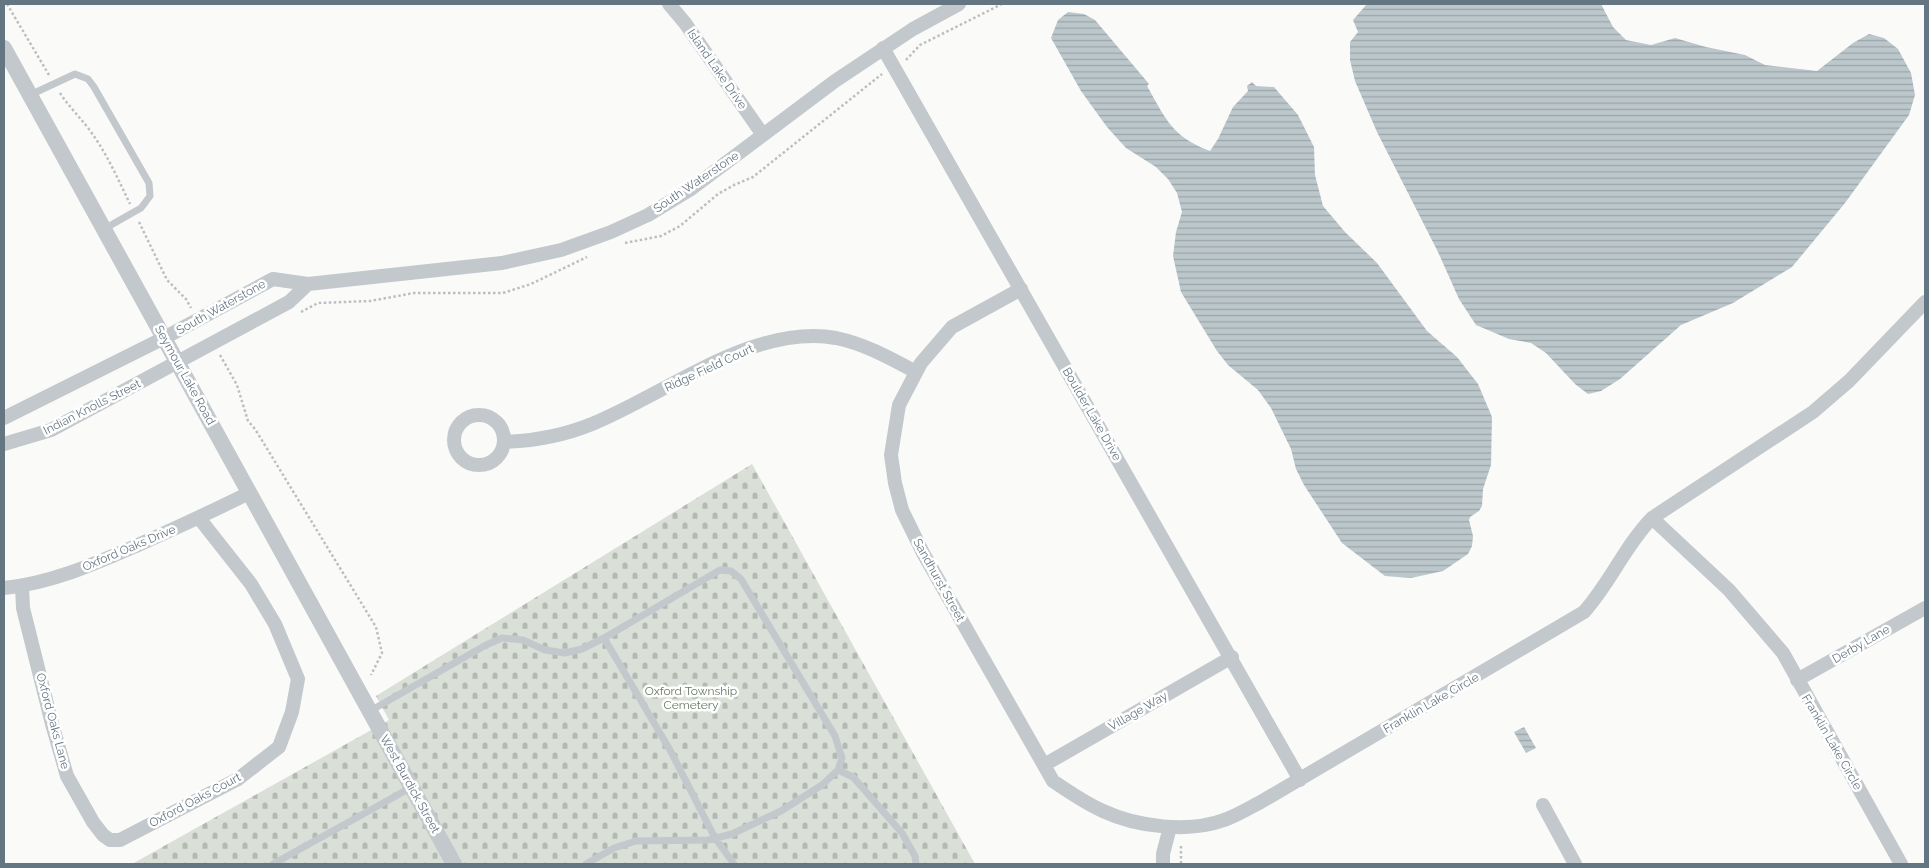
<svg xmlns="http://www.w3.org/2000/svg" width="1929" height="868" font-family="Raleway,sans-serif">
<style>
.cemetery{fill:url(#cemetery-stones)}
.water{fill:url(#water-rules)}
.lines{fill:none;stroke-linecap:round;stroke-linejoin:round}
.path{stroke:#bbbfc2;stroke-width:2.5;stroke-dasharray:2.5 2.5;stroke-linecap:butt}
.service{stroke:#c3c8cc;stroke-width:7}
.minor{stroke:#c3c8cc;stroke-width:14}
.tertiary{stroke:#c3c8cc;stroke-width:16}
.labels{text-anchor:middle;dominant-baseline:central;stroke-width:5;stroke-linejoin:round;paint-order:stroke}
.street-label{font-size:12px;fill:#657683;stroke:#fff}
.park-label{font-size:12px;fill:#687a64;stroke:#fff}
</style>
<defs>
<pattern id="cemetery-stones" width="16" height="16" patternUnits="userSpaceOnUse" patternTransform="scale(1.25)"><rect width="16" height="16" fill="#dadfd7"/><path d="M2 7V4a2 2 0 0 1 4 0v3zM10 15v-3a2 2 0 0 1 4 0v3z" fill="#b4b9b4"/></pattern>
<pattern id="water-rules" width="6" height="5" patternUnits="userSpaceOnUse" patternTransform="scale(1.25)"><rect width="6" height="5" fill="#bbc7cb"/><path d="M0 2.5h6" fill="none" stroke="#9ca6aa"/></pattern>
</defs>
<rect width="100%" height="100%" fill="#fafaf8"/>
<path class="cemetery" d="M 752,464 L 975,864 L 132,864 L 389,720 L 376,696 Z"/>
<path class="water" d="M 1367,4 L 1601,4 L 1613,27 L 1626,40 L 1651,45 L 1675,38 L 1706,47 L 1745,55 L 1765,65 L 1817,71 L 1853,43 L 1869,34 L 1884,38 L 1898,49 L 1911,73 L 1915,95 L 1909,115 L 1845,203 L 1792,267 L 1733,303 L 1681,325 L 1620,379 L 1601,391 L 1588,394 L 1575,384 L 1546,353 L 1531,343 L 1509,339 L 1476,325 L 1459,299 L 1438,252 L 1377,132 L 1355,81 L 1350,60 L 1350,42 L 1358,32 L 1353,20 Z
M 1068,12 L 1084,14 L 1095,20 L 1144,78 L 1149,84 L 1147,86 C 1166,119 1171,136 1210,151 L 1218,139 L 1233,107 L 1248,91 L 1247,86 L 1252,82 L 1256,86 L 1274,87 L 1298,115 L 1314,147 L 1315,175 L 1323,206 L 1345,232 L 1377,263 L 1427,331 L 1457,357 L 1478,384 L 1492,417 L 1491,465 L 1483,489 L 1482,506 L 1479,511 L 1470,517 L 1469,520 L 1473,536 L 1472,546 L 1468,554 L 1443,571 L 1411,578 L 1385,576 L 1342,543 L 1304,485 L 1296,469 L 1291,449 L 1271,408 L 1258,390 L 1228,365 L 1217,351 L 1181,292 L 1173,256 L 1176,232 L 1182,212 L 1177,193 L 1168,179 L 1156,167 L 1126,148 L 1107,127 L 1081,91 L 1051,38 L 1058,20 Z
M 1524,727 L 1536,748 L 1526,753 L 1514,732 Z"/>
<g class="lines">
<path class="path" d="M 7,4 L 49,75
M 906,60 L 920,45 L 1002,4
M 60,93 C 69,107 81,118 91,132 C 107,154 118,179 130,204
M 139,222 L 167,280 L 186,299 L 191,308
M 625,243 L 661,236 L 680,226 L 718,194 L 734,185 L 753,177 L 882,74
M 301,312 L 318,303 L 370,301 L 414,293 L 503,293 L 531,284 L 587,257
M 220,355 L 237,385 L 248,421 L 255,429 L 376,627 L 382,653 L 371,675
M 1181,846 L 1181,864"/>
<path class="service" d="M 30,95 L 75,74 L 88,79 L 94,87 L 149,183 L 150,196 L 141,208 L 104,229
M 604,638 L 670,750 L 715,838 L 734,864
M 370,711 L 486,645 L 502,638 L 523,640 L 545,650 L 565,653 L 582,649 L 604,638 L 720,570 L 731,571 L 741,579 L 835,736 L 842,758 L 838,770 L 822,785 L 781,811 L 732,834 L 708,840 L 636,841 L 614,848 L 586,864
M 838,770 L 853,777 L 902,833 L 915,856 L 916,864
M 273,864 L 412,787"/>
<path class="minor" d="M 669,4 L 685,23 L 763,135
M 883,48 L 1300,780
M 1021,289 L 952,327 L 921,363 L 899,405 L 891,455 L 895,483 L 902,510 L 923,553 L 1053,781 C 1069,792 1085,803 1103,811 C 1137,827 1189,833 1224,820 C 1236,816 1247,809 1259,803 L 1584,612 C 1610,583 1625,546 1652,518 L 1813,412 L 1849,381 L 1925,302
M454 440a25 25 0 1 1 50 0a25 25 0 1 1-50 0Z
M 4,418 L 164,338 L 273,279 L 308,284 L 502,263 L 561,250 L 611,232 L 648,215 L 691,189 L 835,81 L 913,29 L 959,4
M 504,442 C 533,441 565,435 592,424 C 666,394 754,323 836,338 C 865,344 890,358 916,372
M 4,444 L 51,430 L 289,302 L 308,284
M 1652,518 L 1729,590 L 1783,653 L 1901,864
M 22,586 L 23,608 L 52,724 L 67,776 L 93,822 L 103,835 L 110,840 L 120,840 L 238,779 L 279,747 L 292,712 L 298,679 L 275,624 L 251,584 L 199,518
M 4,588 C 52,583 94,564 138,545 C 176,528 213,511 249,493
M 1797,680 L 1925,608
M 1044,765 L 1232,657
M 1543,805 L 1575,864
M 1163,864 L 1163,854 L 1170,827"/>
<path class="tertiary" d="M 4,48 L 454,864"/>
</g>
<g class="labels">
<g class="street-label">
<text transform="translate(717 69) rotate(55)">Island Lake Drive</text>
<text transform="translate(696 182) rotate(-34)">South Waterstone</text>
<text transform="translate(221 307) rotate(-29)">South Waterstone</text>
<text transform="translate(709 368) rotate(-25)">Ridge Field Court</text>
<text transform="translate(185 375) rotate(61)">Seymour Lake Road</text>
<text transform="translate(92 407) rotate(-27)">Indian Knolls Street</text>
<text transform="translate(1092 414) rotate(60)">Boulder Lake Drive</text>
<text transform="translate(129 548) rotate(-23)">Oxford Oaks Drive</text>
<text transform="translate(939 580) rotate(61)">Sandhurst Street</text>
<text transform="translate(1861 644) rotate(-30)">Derby Lane</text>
<text transform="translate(1431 703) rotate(-30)">Franklin Lake Circle</text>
<text transform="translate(1138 711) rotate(-30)">Village Way</text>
<text transform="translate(53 721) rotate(75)">Oxford Oaks Lane</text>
<text transform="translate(1832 742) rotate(60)">Franklin Lake Circle</text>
<text transform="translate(410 784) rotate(61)">West Burdick Street</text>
<text transform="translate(195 800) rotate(-28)">Oxford Oaks Court</text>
</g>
<g class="park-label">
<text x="691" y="691">Oxford Township<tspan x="691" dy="14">Cemetery</tspan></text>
</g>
</g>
<rect width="1929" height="868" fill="none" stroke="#657683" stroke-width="10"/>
</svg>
